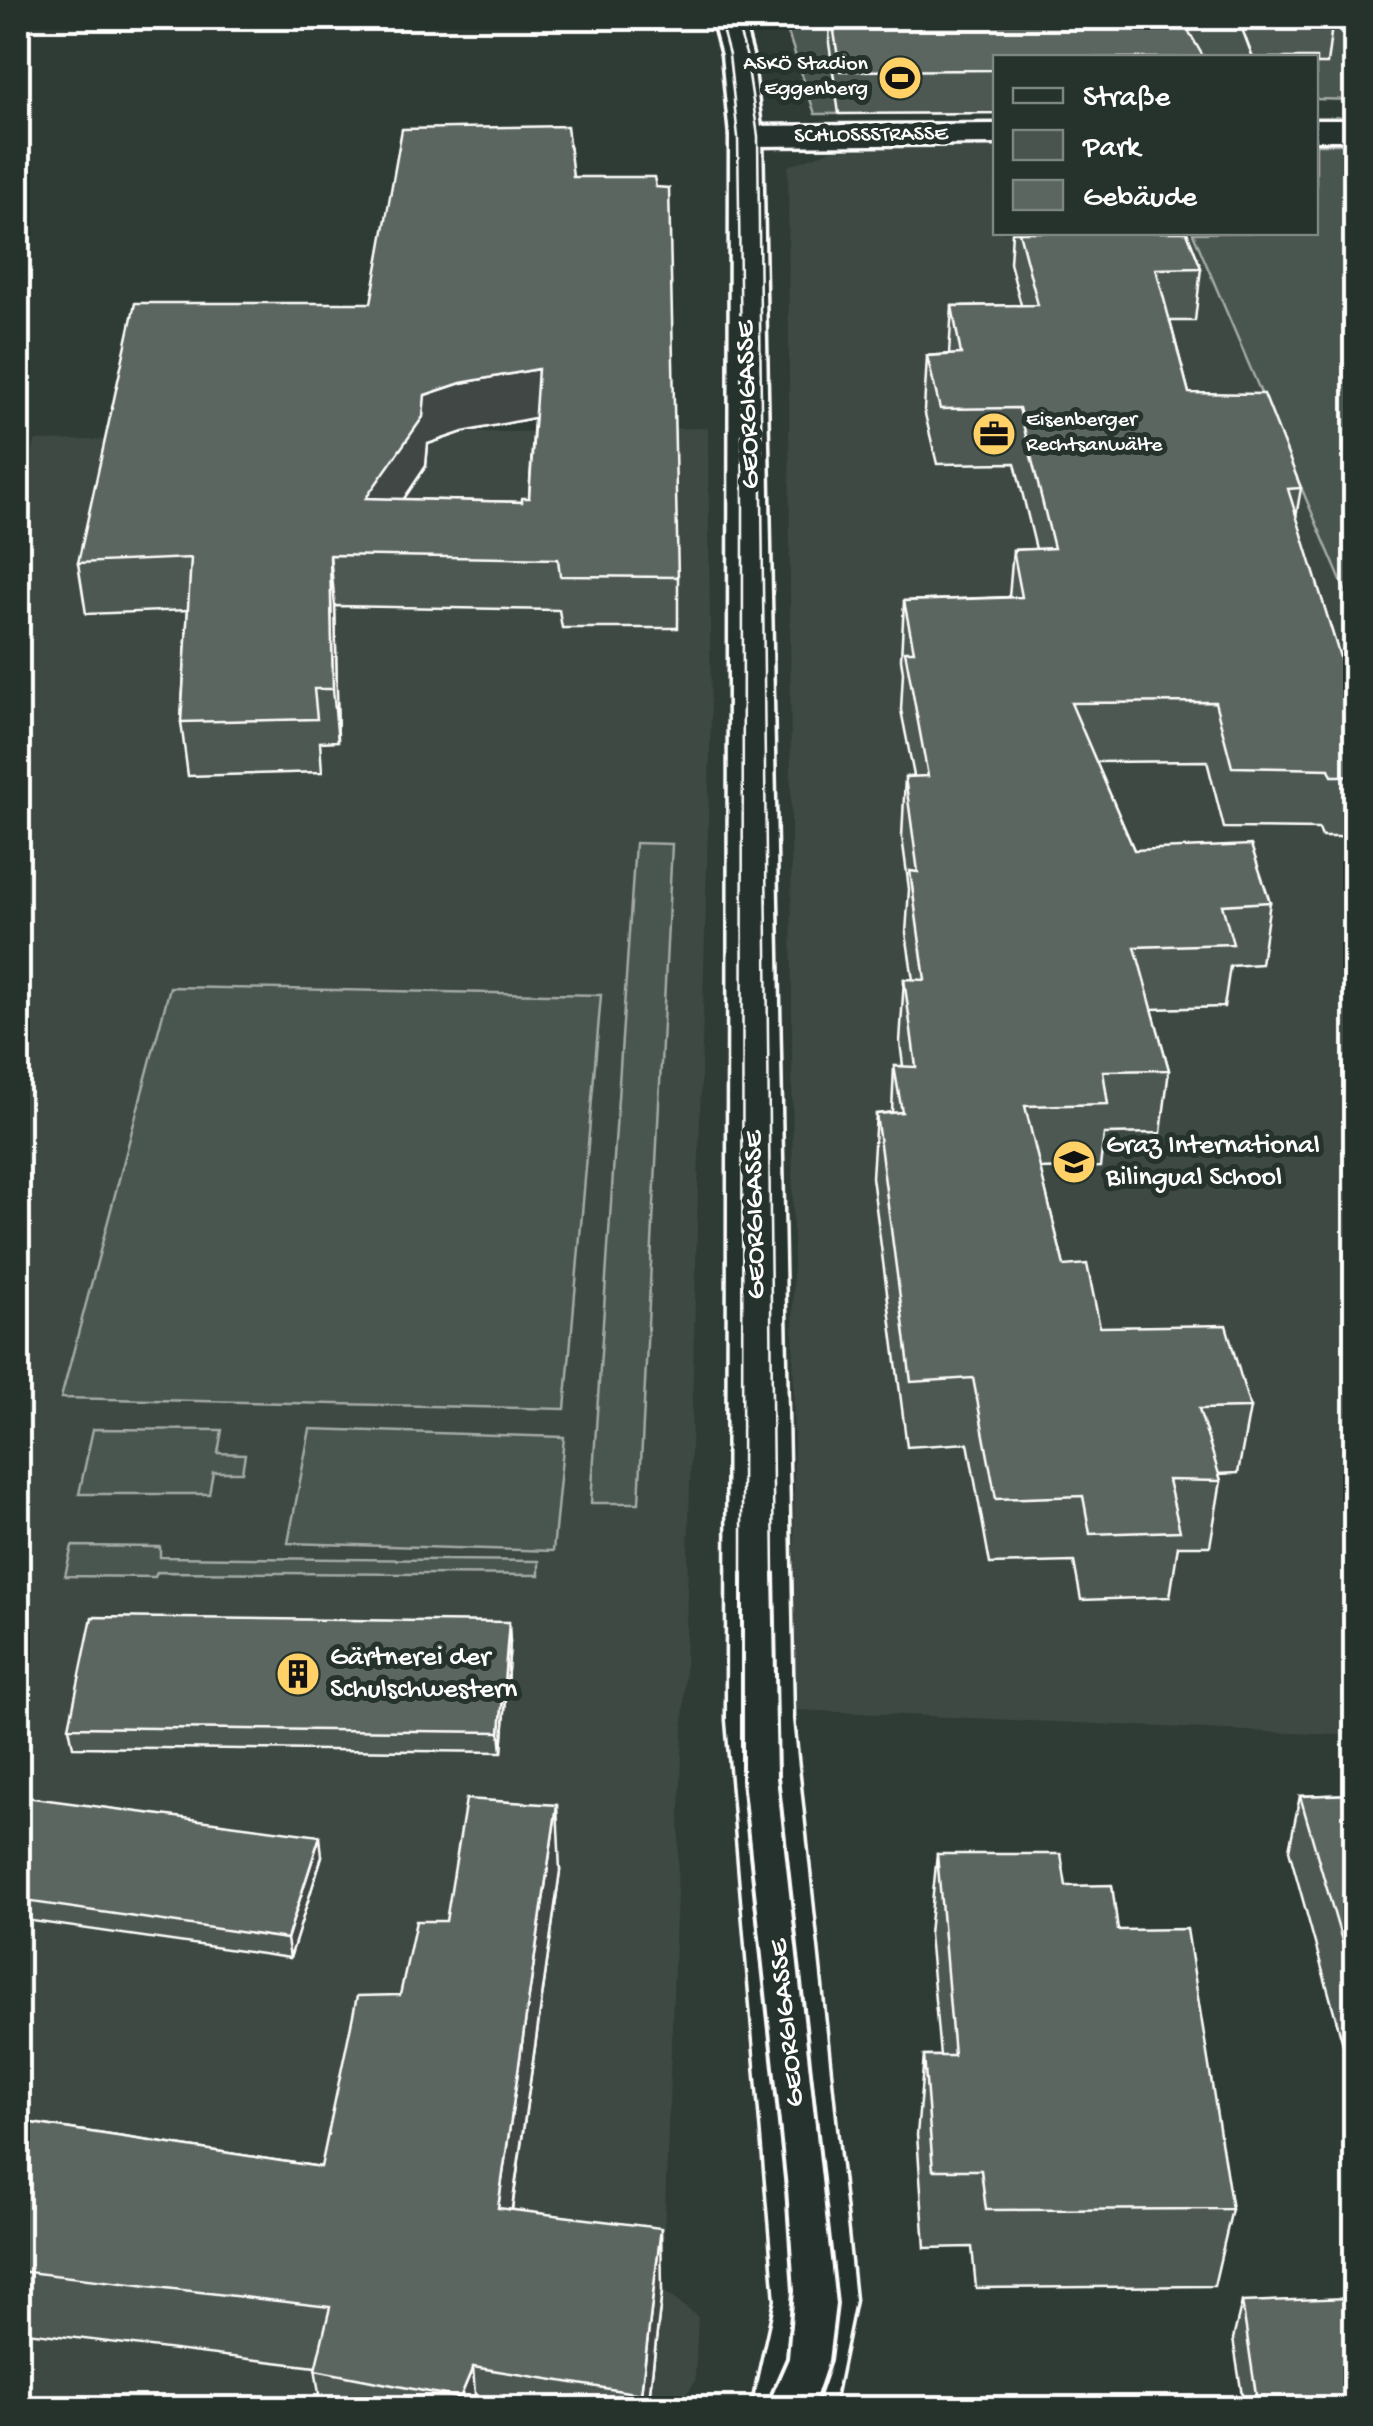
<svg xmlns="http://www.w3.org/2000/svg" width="1373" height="2426" font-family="'Gochi Hand',sans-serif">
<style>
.built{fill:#3c4842}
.green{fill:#4a544f;stroke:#a4aaa7;stroke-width:2.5}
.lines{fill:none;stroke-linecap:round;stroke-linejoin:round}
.minor-casing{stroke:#fff;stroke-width:7}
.secondary-casing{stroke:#fff;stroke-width:7}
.minor{fill:#26332d;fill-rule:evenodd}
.secondary{fill:#26332d;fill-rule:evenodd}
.tram-far1{stroke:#fff;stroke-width:2.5}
.tram{stroke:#fff;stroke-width:4}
.wall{fill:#4e5853;stroke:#fff;stroke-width:2.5;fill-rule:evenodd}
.shaded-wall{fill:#404744;stroke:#fff;stroke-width:2.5}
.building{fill:#5b6661;stroke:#fff;stroke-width:2.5;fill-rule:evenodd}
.labels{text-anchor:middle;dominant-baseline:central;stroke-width:10;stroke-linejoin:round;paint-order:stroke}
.far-poi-label{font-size:22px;fill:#fff;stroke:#26332d;text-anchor:end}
.far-street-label{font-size:22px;fill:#fff;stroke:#26332d}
.street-label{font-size:28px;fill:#fff;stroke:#26332d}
.poi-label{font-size:28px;fill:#fff;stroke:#26332d;text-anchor:start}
</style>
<rect width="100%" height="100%" fill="#2f3b35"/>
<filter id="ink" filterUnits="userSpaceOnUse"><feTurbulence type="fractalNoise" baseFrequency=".01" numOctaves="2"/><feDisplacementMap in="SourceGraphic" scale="20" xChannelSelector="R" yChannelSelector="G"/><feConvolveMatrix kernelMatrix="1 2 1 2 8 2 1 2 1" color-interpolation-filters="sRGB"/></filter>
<g filter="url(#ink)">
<path class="built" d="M 995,147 L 996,232 L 1193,233 L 1355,614 L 1355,1736 L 795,1710 L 788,166 L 832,150 Z
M 708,428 L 711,718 L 684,1705 L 662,2290 L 698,2317 L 695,2381 L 678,2408 L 104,2408 L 18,2391 L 18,526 L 35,441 Z"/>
<path class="green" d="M 783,18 L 1355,18 L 1355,100 L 1316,99 L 1316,58 L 996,58 L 995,113 L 815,114 Z
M 1316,144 L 1355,144 L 1355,614 L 1193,233 L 1316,232 Z
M 635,843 L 672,844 L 639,1503 L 591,1503 Z
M 170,987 L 601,995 L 565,1409 L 61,1398 Z
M 93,1429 L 222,1430 L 218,1453 L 245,1454 L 242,1472 L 213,1472 L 209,1494 L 79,1494 Z
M 310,1429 L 564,1437 L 553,1551 L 288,1543 Z
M 72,1546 L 160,1547 L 160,1557 L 539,1561 L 539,1575 L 157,1572 L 155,1577 L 65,1576 Z"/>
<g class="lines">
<defs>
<path id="minor" d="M 1316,120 L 1356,120 L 1356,140 L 1316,140 Z
M 996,124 L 996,144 L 746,146 L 735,143 L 730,136 L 735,129 L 746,126 Z"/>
<path id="secondary" d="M 712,18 L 742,18 L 752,55 L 762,136 L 793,1720 L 854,2300 L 832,2408 L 752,2408 L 776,2300 L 727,1720 L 730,136 L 722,55 Z"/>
</defs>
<use href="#minor" class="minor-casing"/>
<use href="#secondary" class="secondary-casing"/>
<use href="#minor" class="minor"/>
<use href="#secondary" class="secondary"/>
<path class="tram-far1" d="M 719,18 L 729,55 L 738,137 L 743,504 L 742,1576
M 735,18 L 746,54 L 758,136 L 774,1576"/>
<path class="tram" d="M 742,1573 L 742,1780 L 786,2188 L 793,2291 L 787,2358 L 765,2408
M 774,1573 L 778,1777 L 837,2304 L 830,2361 L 814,2408"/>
</g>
<path class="wall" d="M 830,18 L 1181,18 L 996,58 L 996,113 L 839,114 L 829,43 Z
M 1238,18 L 1333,18 L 1327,64 L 1316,64 L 1316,58 L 1253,58 Z
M 573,177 L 678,577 L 678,628 L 562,628 L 559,610 L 335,606 L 338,741 L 320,742 L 322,772 L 188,776 L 181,722 L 188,610 L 86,614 L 78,563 L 371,303 ZM 534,418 L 529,498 L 522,502 L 403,499 L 426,466 L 428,444 L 463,432 Z
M 1012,232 L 1187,232 L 1201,268 L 1195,321 L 1170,321 L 1189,393 L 1301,488 L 1296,517 L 1348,683 L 1356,683 L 1356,837 L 1322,837 L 1319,829 L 1224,828 L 1207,761 L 1096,762 L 1134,850 L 1270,902 L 1261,964 L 1230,966 L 1224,1007 L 1152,1009 L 1169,1070 L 1161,1133 L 1104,1134 L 1100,1167 L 1040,1169 L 1064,1266 L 1100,1327 L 1250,1408 L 1238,1473 L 1219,1474 L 1221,1481 L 1210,1546 L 1178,1546 L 1170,1597 L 1081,1600 L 1074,1562 L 990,1564 L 968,1443 L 907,1447 L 872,1177 L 876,1114 L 892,1112 L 894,1066 L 903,1066 L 900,1042 L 904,979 L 913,980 L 906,933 L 909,889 L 902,837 L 905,777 L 914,776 L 901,710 L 903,672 L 901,659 L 904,601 L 1009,597 L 1013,550 L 1036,549 L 1015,463 L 937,464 L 924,410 L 927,356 L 949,354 L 952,306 L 1021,305 L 1010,263 Z
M 510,1642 L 502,1752 L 73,1747 L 69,1727 Z
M 1356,1794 L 1356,2091 L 1289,1850 L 1300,1796 Z
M 18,1796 L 322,1856 L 290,1958 L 18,1919 Z
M 937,1854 L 1066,1886 L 1118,1930 L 1232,2209 L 1214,2286 L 976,2288 L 972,2247 L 925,2248 L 917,2135 L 924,2056 L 940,2056 L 929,1934 Z
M 560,1871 L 512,2210 L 662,2291 L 648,2408 L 321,2408 L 315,2367 L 18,2331 L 18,2121 L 321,2167 L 400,1995 L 446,1921 Z
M 1242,2302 L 1356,2408 L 1244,2408 L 1233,2339 Z"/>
<path class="shaded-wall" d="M 538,369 L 539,417 L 463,432 L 428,444 L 426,466 L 370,549 L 366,498 L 425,395 L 461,383 Z
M 330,555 L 335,606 L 338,741 L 333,689 Z
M 509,1622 L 510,1642 L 502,1752 L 500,1732 Z
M 557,1805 L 560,1871 L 503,2271 L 498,2208 Z
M 320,1836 L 322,1856 L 290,1958 L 287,1939 Z
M 661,2228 L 662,2291 L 648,2408 L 641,2408 L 641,2394 Z
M 473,2367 L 476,2408 L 461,2408 L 460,2398 Z"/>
<path class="building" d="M 832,18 L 1181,18 L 1204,58 L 996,58 L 996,70 L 840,71 Z
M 567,126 L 573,177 L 654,177 L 656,187 L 669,188 L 678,577 L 560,576 L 558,559 L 330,555 L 333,689 L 314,689 L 317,719 L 181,722 L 191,558 L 78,563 L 135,303 L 371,303 L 402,129 ZM 538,369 L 529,498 L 522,498 L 522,502 L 366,498 L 423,417 L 425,395 L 461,383 Z
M 1019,232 L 1187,232 L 1201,268 L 1156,269 L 1189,393 L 1264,394 L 1301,488 L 1288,489 L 1348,683 L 1356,683 L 1356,776 L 1332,776 L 1329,769 L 1232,767 L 1215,702 L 1071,703 L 1134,850 L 1251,845 L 1270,902 L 1222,905 L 1233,944 L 1135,947 L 1169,1070 L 1103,1071 L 1108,1104 L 1025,1106 L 1064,1266 L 1087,1264 L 1100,1327 L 1226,1325 L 1250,1408 L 1199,1409 L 1221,1481 L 1168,1480 L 1180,1531 L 1090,1534 L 1083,1496 L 996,1499 L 973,1378 L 911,1382 L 876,1114 L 902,1112 L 894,1066 L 916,1067 L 904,979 L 925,980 L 910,871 L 918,872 L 905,777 L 928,776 L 905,651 L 914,651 L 904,601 L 1022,597 L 1013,550 L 1054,548 L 1019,408 L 940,409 L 927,356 L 961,354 L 952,306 L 1038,305 Z
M 92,1617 L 509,1622 L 500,1732 L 69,1727 Z
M 1356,1794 L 1356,1989 L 1300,1796 Z
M 18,1796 L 320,1836 L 287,1939 L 18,1900 Z
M 466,1799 L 557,1805 L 498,2208 L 661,2228 L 641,2394 L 473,2367 L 460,2398 L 315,2370 L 330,2307 L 18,2271 L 18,2121 L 321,2167 L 357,1996 L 400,1995 L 416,1921 L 446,1921 Z
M 937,1854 L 1061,1854 L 1066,1886 L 1112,1885 L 1118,1930 L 1187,1929 L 1232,2209 L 986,2210 L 981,2170 L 933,2170 L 924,2056 L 954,2056 Z
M 1349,2298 L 1356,2337 L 1356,2408 L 1258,2408 L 1242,2302 Z"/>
</g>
<defs>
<symbol id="stadium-disc" viewBox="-11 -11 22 22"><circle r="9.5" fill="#ffd166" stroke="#26332d"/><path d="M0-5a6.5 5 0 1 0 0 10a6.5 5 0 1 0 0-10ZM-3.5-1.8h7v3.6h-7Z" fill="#111"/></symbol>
<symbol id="office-disc" viewBox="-11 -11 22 22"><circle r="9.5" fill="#ffd166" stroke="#26332d"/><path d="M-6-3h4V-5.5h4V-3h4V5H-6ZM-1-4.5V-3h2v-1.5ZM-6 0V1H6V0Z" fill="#111"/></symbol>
<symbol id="school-disc" viewBox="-11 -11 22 22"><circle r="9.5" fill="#ffd166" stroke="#26332d"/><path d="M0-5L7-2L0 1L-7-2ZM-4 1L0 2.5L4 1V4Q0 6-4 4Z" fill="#111"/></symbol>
<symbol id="building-disc" viewBox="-11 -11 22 22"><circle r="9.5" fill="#ffd166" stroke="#26332d"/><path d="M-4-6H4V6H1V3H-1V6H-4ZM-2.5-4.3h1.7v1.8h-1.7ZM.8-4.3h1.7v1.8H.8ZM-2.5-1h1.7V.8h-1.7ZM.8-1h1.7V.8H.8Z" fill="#111"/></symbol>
</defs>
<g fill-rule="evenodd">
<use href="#stadium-disc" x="875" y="53" width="50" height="50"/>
<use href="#office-disc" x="969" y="409" width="50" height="50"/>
<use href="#school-disc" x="1049" y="1137" width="50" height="50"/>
<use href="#building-disc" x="273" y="1649" width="50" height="50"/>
</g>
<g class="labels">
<g class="far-poi-label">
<text x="868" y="65">ASKÖ Stadion<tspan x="868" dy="25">Eggenberg</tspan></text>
<text x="1026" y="421" text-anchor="start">Eisenberger<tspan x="1026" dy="25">Rechtsanwälte</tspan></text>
</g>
<g class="far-street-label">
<text transform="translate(871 136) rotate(-1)">SCHLOSSSTRASSE</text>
</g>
<g class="street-label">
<text transform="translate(749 405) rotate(-92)">GEORGIGASSE</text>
<text transform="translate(756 1215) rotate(-91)">GEORGIGASSE</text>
<text transform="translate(788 2023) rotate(-96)">GEORGIGASSE</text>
</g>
<g class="poi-label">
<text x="1106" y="1146">Graz International<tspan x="1106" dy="32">Bilingual School</tspan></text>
<text x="330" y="1658">Gärtnerei der<tspan x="330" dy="32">Schulschwestern</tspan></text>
</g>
</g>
<rect width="1373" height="2426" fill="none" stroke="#26332d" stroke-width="60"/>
<rect x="30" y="30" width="1313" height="2366" fill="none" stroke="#fff" stroke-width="4" filter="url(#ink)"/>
<rect x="993" y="55" width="325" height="180" fill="#26332d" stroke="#7d8581" stroke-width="2.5"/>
<rect x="1013" y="88" width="50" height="15" fill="#26332d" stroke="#7d8581" stroke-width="2.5"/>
<text x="1083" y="105" font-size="30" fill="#ffffff">Straße</text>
<rect x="1013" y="130" width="50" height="30" fill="#4a544f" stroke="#7d8581" stroke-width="2.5"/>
<text x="1083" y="155" font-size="30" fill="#ffffff">Park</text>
<rect x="1013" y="180" width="50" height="30" fill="#5b6661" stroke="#7d8581" stroke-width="2.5"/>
<text x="1083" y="205" font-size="30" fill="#ffffff">Gebäude</text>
</svg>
